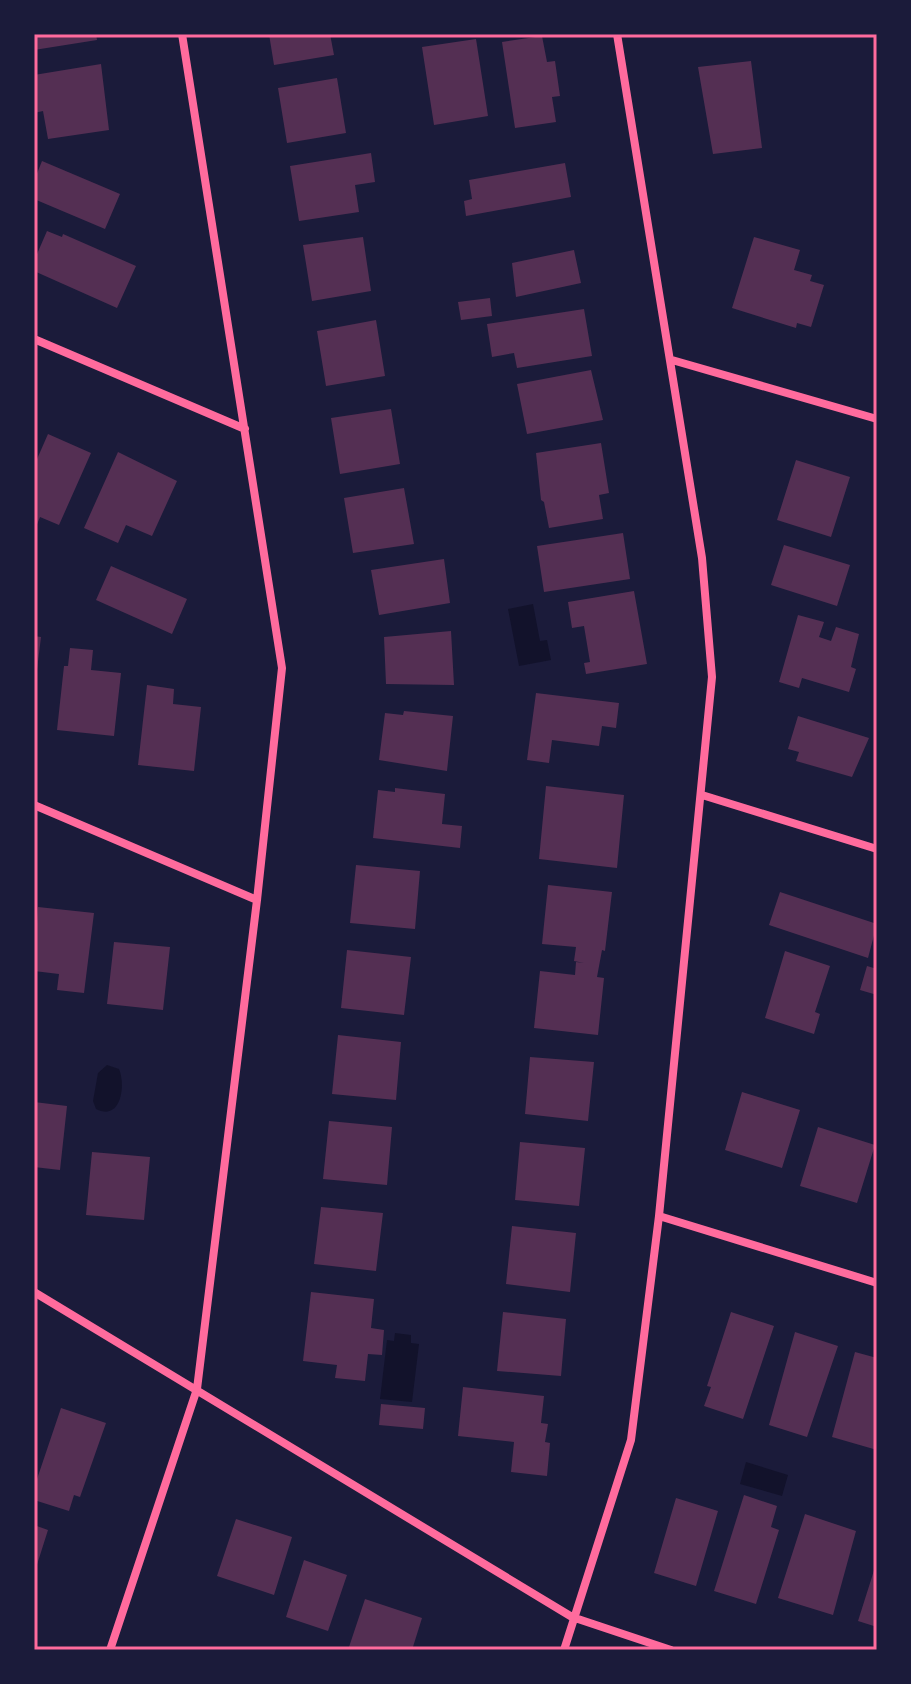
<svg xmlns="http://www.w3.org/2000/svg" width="911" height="1684" font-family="Mulish,sans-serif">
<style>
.water{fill:#12122b}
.building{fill:#542f53}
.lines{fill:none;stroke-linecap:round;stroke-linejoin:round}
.minor{stroke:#ff6b9d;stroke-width:8}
.neatline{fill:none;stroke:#ff6b9d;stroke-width:3}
</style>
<rect width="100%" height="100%" fill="#1b1b3a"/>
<path class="water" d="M 533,604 L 540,641 L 547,640 L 551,660 L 519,666 L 508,609 Z
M 107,1065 L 119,1069 C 126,1085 121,1122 96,1109 L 93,1101 L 98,1073 Z
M 395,1333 L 411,1335 L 411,1343 L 419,1344 L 412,1402 L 380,1399 L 387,1340 L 394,1341 Z
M 746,1462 L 788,1475 L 782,1496 L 740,1484 Z"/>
<path class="building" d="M 34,34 L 96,34 L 97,40 L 34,50 Z
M 269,34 L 330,34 L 334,55 L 274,65 Z
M 542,36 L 547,62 L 555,61 L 560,96 L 552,97 L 556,122 L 515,128 L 502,42 Z
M 476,39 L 488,116 L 434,125 L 422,47 Z
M 751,61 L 762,148 L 713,154 L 698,67 Z
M 101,64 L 109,130 L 48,139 L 43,111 L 34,113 L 34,75 Z
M 337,78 L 346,133 L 287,143 L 278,88 Z
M 371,153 L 375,182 L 355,185 L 359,212 L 299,221 L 290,166 Z
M 42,161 L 120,194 L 105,229 L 34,199 L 34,181 Z
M 565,163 L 571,197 L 466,216 L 464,201 L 472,199 L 469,180 Z
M 47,231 L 62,237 L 63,234 L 136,266 L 117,308 L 34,271 L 34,261 Z
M 363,237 L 371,291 L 312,301 L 303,245 Z
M 754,237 L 800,250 L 794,270 L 812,275 L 810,281 L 824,285 L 811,327 L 797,323 L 796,328 L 732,308 Z
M 574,250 L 581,283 L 516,297 L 512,263 Z
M 490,298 L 492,316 L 461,320 L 458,302 Z
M 584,309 L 592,356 L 517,368 L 514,353 L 492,357 L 487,324 Z
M 376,320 L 385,376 L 326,386 L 317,331 Z
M 591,370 L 603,420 L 527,434 L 517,384 Z
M 391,409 L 400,464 L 340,474 L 331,418 Z
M 48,434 L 91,453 L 59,525 L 40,517 L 34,532 L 34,466 Z
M 601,443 L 609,493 L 599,495 L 603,519 L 549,528 L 544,502 L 541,500 L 536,453 Z
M 118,452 L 177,481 L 152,536 L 126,525 L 118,543 L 84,528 Z
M 796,460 L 850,477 L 831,537 L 777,520 Z
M 404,488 L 414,544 L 353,553 L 344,498 Z
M 623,533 L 630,579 L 544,592 L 537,546 Z
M 784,545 L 850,565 L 837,606 L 771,585 Z
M 444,559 L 450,603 L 379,615 L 371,570 Z
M 111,566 L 187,599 L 172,634 L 96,600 Z
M 634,591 L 647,664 L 586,674 L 584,663 L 590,662 L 584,626 L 572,628 L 568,602 Z
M 798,615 L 824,622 L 819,637 L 831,641 L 836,627 L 859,634 L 851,667 L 856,669 L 849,692 L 802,678 L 799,688 L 779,682 Z
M 451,631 L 454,685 L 386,684 L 384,637 Z
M 34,636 L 41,637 L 36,678 L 34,678 Z
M 70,648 L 93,650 L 91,670 L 121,673 L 114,736 L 57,730 L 64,666 L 68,666 Z
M 147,685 L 174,689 L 173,704 L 201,707 L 194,771 L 138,765 Z
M 536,693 L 619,703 L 616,728 L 602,726 L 599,746 L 552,740 L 549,763 L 527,760 Z
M 404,711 L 453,716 L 447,771 L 379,760 L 385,713 L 403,715 Z
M 798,716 L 869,738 L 852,777 L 796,761 L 799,752 L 788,749 Z
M 546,786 L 624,795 L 617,868 L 539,859 Z
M 395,788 L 445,794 L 442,824 L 462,826 L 460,848 L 373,838 L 378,790 L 395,792 Z
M 356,865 L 420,871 L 415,929 L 350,923 Z
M 548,885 L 612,892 L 605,951 L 602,950 L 597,977 L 604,978 L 598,1035 L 534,1028 L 540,971 L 575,975 L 576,962 L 584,963 L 574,961 L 576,947 L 542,944 Z
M 780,892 L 877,924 L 868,958 L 769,925 Z
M 38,907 L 94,913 L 84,993 L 57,990 L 59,974 L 34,971 Z
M 114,942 L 170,947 L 163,1010 L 107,1004 Z
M 347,950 L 411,957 L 404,1015 L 341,1008 Z
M 785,951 L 830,966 L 815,1012 L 820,1014 L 814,1034 L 765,1018 Z
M 867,966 L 877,969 L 877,995 L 860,990 Z
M 338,1035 L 401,1042 L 396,1100 L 332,1094 Z
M 530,1057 L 594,1062 L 588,1121 L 525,1114 Z
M 742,1092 L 800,1110 L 782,1168 L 725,1150 Z
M 34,1102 L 67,1106 L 60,1170 L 34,1167 Z
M 329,1121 L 392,1127 L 387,1185 L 323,1179 Z
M 818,1127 L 875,1145 L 857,1203 L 800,1186 Z
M 520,1142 L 585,1148 L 579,1206 L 515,1200 Z
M 92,1152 L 150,1157 L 144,1220 L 86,1215 Z
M 321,1207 L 383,1213 L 376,1271 L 314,1264 Z
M 512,1226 L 576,1233 L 570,1292 L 506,1284 Z
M 311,1292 L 374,1299 L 371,1328 L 384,1330 L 382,1355 L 368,1354 L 365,1381 L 335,1378 L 337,1365 L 303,1361 Z
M 503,1312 L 566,1319 L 561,1376 L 497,1371 Z
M 731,1312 L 774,1326 L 743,1419 L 704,1406 L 711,1387 L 707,1386 Z
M 795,1332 L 838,1346 L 807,1437 L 769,1425 Z
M 855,1352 L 877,1358 L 877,1450 L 832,1437 Z
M 463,1387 L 544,1396 L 541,1423 L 548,1424 L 545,1442 L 550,1443 L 547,1476 L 511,1472 L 514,1442 L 458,1436 Z
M 381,1404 L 425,1408 L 423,1429 L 379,1425 Z
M 61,1408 L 106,1423 L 80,1497 L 74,1495 L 69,1511 L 34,1500 L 36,1482 Z
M 744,1495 L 777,1506 L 771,1527 L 779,1530 L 756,1604 L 714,1591 Z
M 676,1498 L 718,1511 L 696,1586 L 654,1573 Z
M 805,1514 L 856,1531 L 833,1615 L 778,1598 Z
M 236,1519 L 292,1537 L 274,1595 L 217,1576 Z
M 34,1525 L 48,1530 L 35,1571 L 34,1571 Z
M 304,1560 L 347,1575 L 328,1631 L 286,1617 Z
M 877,1561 L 877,1627 L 858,1621 Z
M 365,1599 L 422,1618 L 412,1650 L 348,1650 Z"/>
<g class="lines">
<path class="minor" d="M 34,339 L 245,429
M 672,360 L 877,419
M 702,795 L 877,849
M 34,805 L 257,900
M 659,1216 L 877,1283
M 34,1292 L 572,1617 L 671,1650
M 110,1650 L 197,1389 L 257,900 L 282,668 L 182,34
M 564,1650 L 631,1440 L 659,1216 L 712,677 L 702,558 L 617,34"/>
</g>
<rect width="911" height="1684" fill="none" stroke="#1b1b3a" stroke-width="72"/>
<rect x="36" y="36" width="839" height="1612" class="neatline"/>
</svg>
